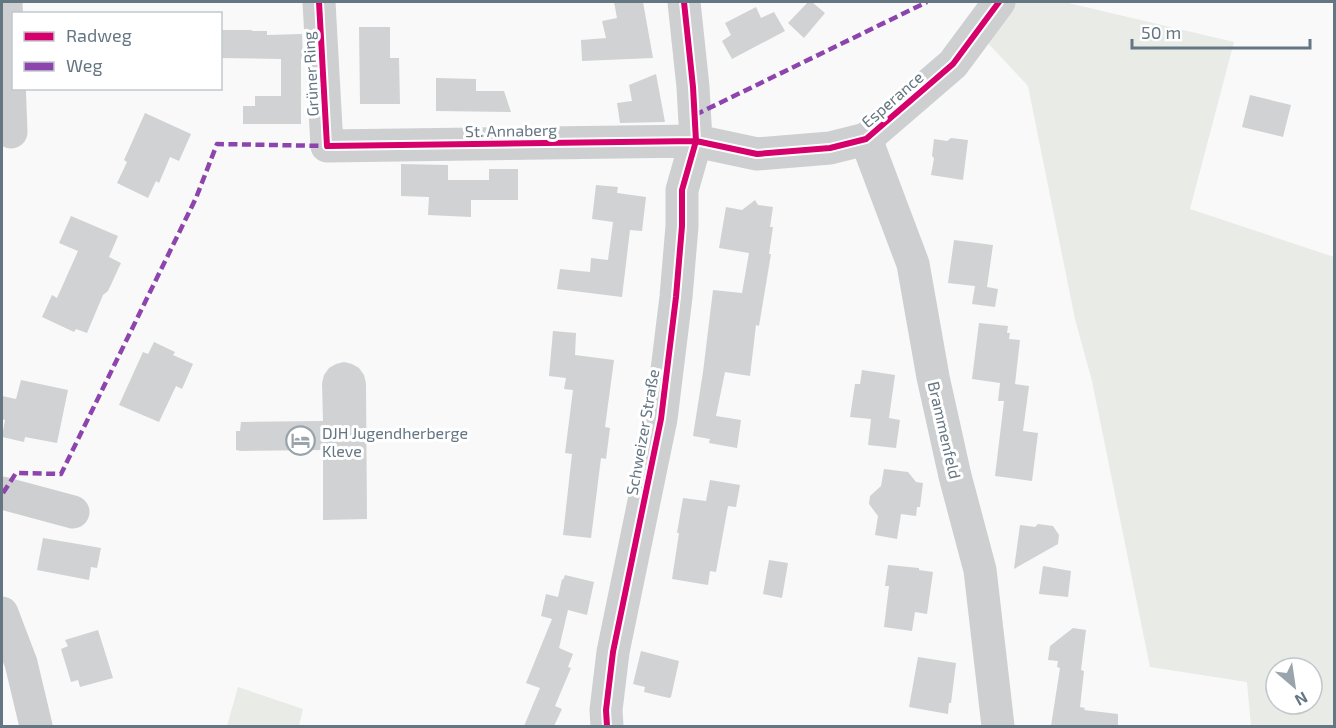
<svg xmlns="http://www.w3.org/2000/svg" width="1336" height="728" font-family="'Exo 2',sans-serif">
<style>
.green{fill:#e8ebe6;fill-rule:evenodd}
.building{fill:#d0d2d3}
.lines{fill:none;stroke-linecap:round;stroke-linejoin:round}
.minor{stroke:#cecfd0;stroke-width:33}
.quiet{stroke:#8e44ad;stroke-width:4.5;stroke-dasharray:9 4.5;stroke-linecap:butt}
.cycleway-casing{stroke:#fff;stroke-width:10}
.cycleway{stroke:#d6006c;stroke-width:6}
.labels{text-anchor:middle;dominant-baseline:central;stroke-width:6;stroke-linejoin:round;paint-order:stroke}
.street-label{font-size:16px;fill:#657683;stroke:#fff}
.poi-label{font-size:16px;fill:#657683;stroke:#fff;text-anchor:start}
</style>
<rect width="100%" height="100%" fill="#f9f9f9"/>
<path class="green" d="M 1015,2 L 1064,2 L 1234,42 L 1190,209 L 1334,257 L 1334,726 L 1251,726 L 1247,682 L 1150,667 L 1092,381 L 1075,319 L 1028,86 L 985,40 ZM 1276,668 L 1312,668 L 1312,704 L 1276,704 Z
M 238,687 L 303,709 L 299,726 L 227,726 Z"/>
<path class="building" d="M 614,2 L 643,2 L 653,58 L 582,61 L 581,40 L 606,38 L 602,21 L 617,18 Z
M 808,2 L 812,2 L 825,13 L 804,38 L 788,23 Z
M 756,7 L 761,18 L 774,12 L 785,31 L 732,59 L 722,41 L 731,35 L 725,23 Z
M 359,27 L 390,27 L 390,58 L 399,58 L 400,104 L 360,104 Z
M 220,30 L 252,30 L 252,31 L 267,31 L 267,35 L 302,34 L 303,59 L 301,59 L 301,124 L 243,124 L 243,106 L 255,106 L 255,96 L 281,96 L 281,59 L 220,58 Z
M 656,74 L 665,122 L 620,123 L 617,103 L 632,101 L 629,85 Z
M 436,78 L 476,79 L 476,91 L 504,91 L 511,112 L 436,111 Z
M 1250,95 L 1291,105 L 1283,137 L 1242,127 Z
M 145,113 L 191,134 L 179,161 L 170,157 L 159,183 L 156,181 L 148,198 L 117,183 L 127,162 L 124,160 Z
M 951,138 L 968,140 L 963,180 L 931,175 L 934,158 L 932,156 L 934,139 L 947,141 Z
M 401,164 L 448,165 L 448,180 L 489,180 L 489,169 L 518,169 L 518,200 L 471,200 L 471,217 L 428,215 L 429,197 L 401,196 Z
M 596,185 L 618,187 L 617,193 L 646,197 L 642,231 L 630,230 L 622,297 L 557,289 L 560,269 L 590,272 L 591,258 L 608,260 L 613,222 L 592,219 Z
M 755,200 L 758,205 L 773,207 L 770,227 L 773,227 L 769,254 L 771,254 L 759,326 L 756,325 L 750,376 L 725,372 L 716,416 L 741,420 L 737,448 L 709,443 L 710,439 L 693,436 L 703,372 L 713,290 L 742,293 L 749,253 L 719,248 L 726,207 L 742,210 Z
M 71,216 L 118,236 L 109,257 L 121,263 L 108,291 L 103,295 L 87,333 L 76,329 L 74,332 L 42,317 L 52,295 L 57,298 L 78,251 L 59,243 Z
M 954,240 L 993,245 L 987,287 L 998,289 L 995,307 L 972,304 L 975,286 L 948,283 Z
M 979,323 L 1008,326 L 1007,333 L 1010,333 L 1009,339 L 1020,340 L 1015,384 L 1029,386 L 1023,431 L 1038,433 L 1032,481 L 995,476 L 1004,401 L 998,401 L 1000,383 L 972,379 Z
M 553,331 L 576,333 L 575,355 L 614,360 L 605,427 L 610,428 L 606,459 L 601,458 L 591,538 L 563,535 L 572,454 L 565,453 L 573,390 L 564,389 L 566,378 L 549,376 Z
M 154,342 L 175,352 L 173,355 L 193,364 L 182,389 L 176,386 L 159,422 L 119,405 L 143,352 L 148,354 Z
M 344,362 L 352,364 L 359,368 L 364,375 L 366,383 L 367,519 L 323,520 L 323,450 L 241,451 L 236,450 L 236,431 L 240,431 L 241,422 L 323,421 L 322,383 L 324,375 L 329,368 L 336,364 Z
M 862,370 L 895,375 L 889,418 L 900,420 L 896,448 L 868,445 L 871,419 L 850,417 L 855,384 L 860,384 Z
M 21,380 L 68,390 L 57,443 L 25,437 L 24,442 L 2,437 L 5,420 L 2,419 L 2,396 L 16,399 Z
M 884,469 L 908,472 L 916,482 L 923,483 L 920,507 L 917,507 L 916,516 L 901,514 L 897,539 L 875,535 L 878,516 L 869,504 L 870,496 L 881,486 Z
M 710,480 L 740,485 L 736,507 L 728,506 L 716,572 L 710,571 L 708,585 L 672,579 L 679,533 L 677,533 L 683,498 L 706,501 Z
M 1038,524 L 1053,526 L 1059,535 L 1058,544 L 1014,569 L 1020,525 L 1035,527 Z
M 43,538 L 101,548 L 97,568 L 91,567 L 89,580 L 37,570 Z
M 769,560 L 788,563 L 782,598 L 763,594 Z
M 888,565 L 919,568 L 919,570 L 933,572 L 927,614 L 915,612 L 912,631 L 884,627 L 889,586 L 885,586 Z
M 1043,566 L 1071,571 L 1068,597 L 1039,594 Z
M 565,575 L 594,582 L 587,615 L 568,610 L 559,648 L 573,654 L 568,667 L 571,668 L 555,706 L 562,709 L 554,726 L 524,726 L 540,688 L 526,683 L 552,619 L 541,616 L 546,594 L 558,597 L 562,579 L 563,580 Z
M 1073,628 L 1086,630 L 1081,670 L 1084,671 L 1080,707 L 1085,708 L 1084,710 L 1118,714 L 1118,726 L 1051,726 L 1060,668 L 1057,667 L 1058,661 L 1048,660 L 1050,646 Z
M 98,630 L 113,678 L 80,687 L 78,680 L 71,682 L 61,649 L 68,646 L 65,640 Z
M 641,651 L 679,661 L 671,697 L 669,698 L 644,692 L 645,687 L 633,684 Z
M 918,657 L 956,663 L 951,703 L 949,703 L 948,714 L 909,707 Z"/>
<g class="lines">
<path class="minor" d="M 6,2 L 11,132
M 319,2 L 327,146 L 696,141 L 757,154 L 830,148 L 866,139 L 953,64 L 999,2
M 866,139 L 913,264 L 933,377 L 955,476 L 980,570 L 998,726
M 2,493 L 73,512
M 2,613 L 21,663 L 36,726
M 607,726 L 606,710 L 613,652 L 661,419 L 676,297 L 682,226 L 682,190 L 696,141 L 693,87 L 684,2"/>
<path class="quiet" d="M 695,115 L 927,2
M 3,493 L 16,473 L 61,474 L 196,198 L 217,144 L 327,146"/>
<defs>
<path id="cycleway" d="M 319,2 L 327,146 L 696,141 L 757,154 L 830,148 L 866,139 L 953,64 L 999,2
M 607,726 L 606,710 L 613,652 L 661,419 L 676,297 L 682,226 L 682,190 L 696,141 L 693,87 L 684,2"/>
</defs>
<use href="#cycleway" class="cycleway-casing"/>
<use href="#cycleway" class="cycleway"/>
</g>
<defs>
<symbol id="hotel-ring" viewBox="-11 -11 22 22"><circle r="9.5" fill="#fff" stroke="#99a4ac" stroke-width="1.5"/><path d="M-6-4.5h1.5V1H6V5H4.5V3h-9V5H-6ZM-4 0a1.8 1.8 0 1 1 3.6 0ZM.5 0V-2.5h3Q6-2.5 6 0Z" fill="#99a4ac"/></symbol>
</defs>
<g fill-rule="evenodd">
<use href="#hotel-ring" x="284" y="424" width="33" height="33"/>
</g>
<g class="labels">
<g class="street-label">
<text transform="translate(310 74) rotate(-93)">Grüner Ring</text>
<text transform="translate(892 99) rotate(-41)">Esperance</text>
<text transform="translate(511 130) rotate(-1)">St. Annaberg</text>
<text transform="translate(945 430) rotate(77)">Brammenfeld</text>
<text transform="translate(642 432) rotate(-80)">Schweizer Straße</text>
</g>
<g class="poi-label">
<text x="322" y="432">DJH Jugendherberge<tspan x="322" dy="18">Kleve</tspan></text>
</g>
</g>
<rect width="1336" height="728" fill="none" stroke="#657683" stroke-width="6"/>
<rect x="12" y="12" width="210" height="78" fill="#ffffff" stroke="#c1c8cd" stroke-width="1.5"/>
<rect x="24" y="32" width="30" height="9" fill="#d6006c" stroke="#c1c8cd" stroke-width="1.5"/>
<text x="66" y="42" font-size="18" fill="#657683">Radweg</text>
<rect x="24" y="62" width="30" height="9" fill="#8e44ad" stroke="#c1c8cd" stroke-width="1.5"/>
<text x="66" y="72" font-size="18" fill="#657683">Weg</text>
<g transform="translate(1294 686) rotate(151)"><circle r="28" fill="#ffffff" stroke="#c1c8cd" stroke-width="1.5"/>
<path d="M0-4.5L10 22L0 15L-10 22Z" fill="#99a4ac"/>
<text y="-9" font-size="16" font-weight="bold" text-anchor="middle" fill="#657683">N</text>
</g>
<path d="M1132 39v9h178v-9" fill="none" stroke="#657683" stroke-width="3"/>
<text x="1141" y="39" font-size="18" fill="#657683" stroke="#ffffff" stroke-width="4.5" paint-order="stroke">50 m</text>
</svg>
